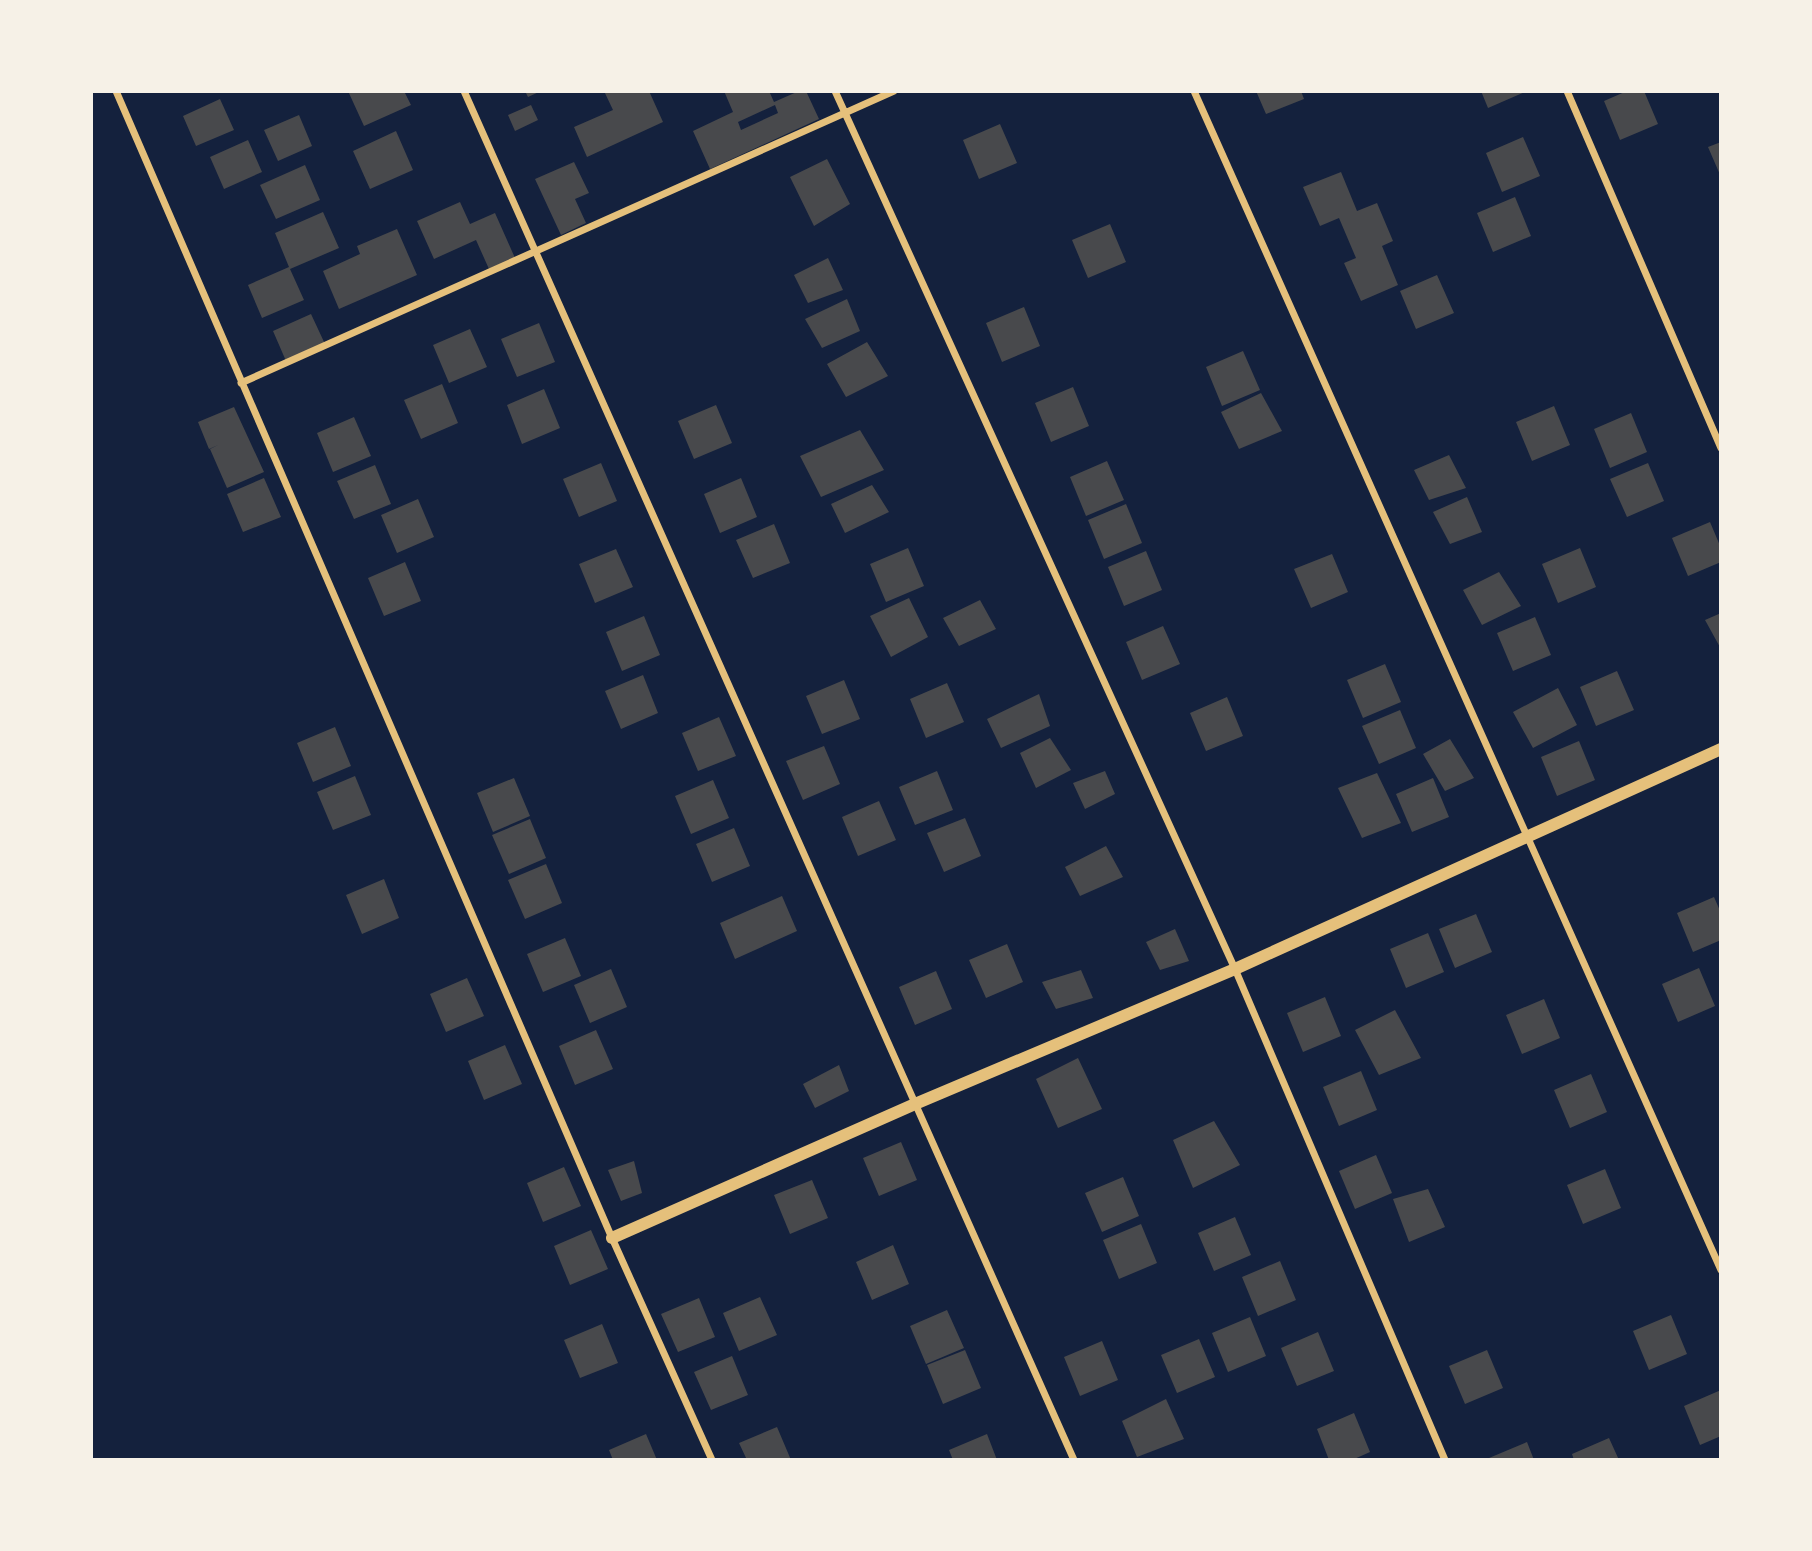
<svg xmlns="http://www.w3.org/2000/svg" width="1812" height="1551" font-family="Bitter,serif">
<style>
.building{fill:#48494c;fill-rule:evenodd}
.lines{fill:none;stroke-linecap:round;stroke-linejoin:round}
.minor{stroke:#e5c07b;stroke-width:7}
.tertiary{stroke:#e5c07b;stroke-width:12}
</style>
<rect width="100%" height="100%" fill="#14213d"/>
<path class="building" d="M 348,91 L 404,91 L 411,105 L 364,126 Z
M 525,91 L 541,91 L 528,97 Z
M 604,91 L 649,91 L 663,122 L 587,157 L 574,127 L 613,110 Z
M 724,91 L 769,91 L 774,102 L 799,91 L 806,91 L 819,119 L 710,169 L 693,131 L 733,112 ZM 775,105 L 778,113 L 741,130 L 738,122 Z
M 1256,91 L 1301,91 L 1304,99 L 1266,114 Z
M 1481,91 L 1527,91 L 1488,108 Z
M 1627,91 L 1644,91 L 1658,124 L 1620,140 L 1604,101 Z
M 220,99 L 234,130 L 196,146 L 183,116 Z
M 531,105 L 538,120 L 515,131 L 508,115 Z
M 299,115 L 312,146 L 278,161 L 264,130 Z
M 1000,124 L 1017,163 L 979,179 L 963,140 Z
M 396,131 L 413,170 L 370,189 L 353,151 Z
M 1523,137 L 1540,176 L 1502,192 L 1486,153 Z
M 248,140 L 262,172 L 224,189 L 210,157 Z
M 1721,142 L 1721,177 L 1708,147 Z
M 827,159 L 850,204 L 814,226 L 790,177 Z
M 574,162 L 589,193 L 575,199 L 586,223 L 561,235 L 535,179 Z
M 305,165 L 320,200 L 276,219 L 260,185 Z
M 1341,172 L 1357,211 L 1377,203 L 1393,241 L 1382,246 L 1398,285 L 1361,301 L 1344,263 L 1356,258 L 1339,218 L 1320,226 L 1303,187 Z
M 1515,197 L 1531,236 L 1493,252 L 1477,213 Z
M 460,202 L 470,224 L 495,213 L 515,258 L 489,269 L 476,240 L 434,259 L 417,221 Z
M 323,212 L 339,248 L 290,269 L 304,300 L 262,318 L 248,285 L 289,267 L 275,233 Z
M 1110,224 L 1126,262 L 1088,278 L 1072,240 Z
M 397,229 L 417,275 L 339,309 L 323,271 L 360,254 L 357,246 Z
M 828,258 L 843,290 L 808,303 L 794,275 Z
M 1437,275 L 1454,313 L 1416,329 L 1400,291 Z
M 847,299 L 860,331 L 822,348 L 805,319 Z
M 1024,307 L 1040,346 L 1002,362 L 986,323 Z
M 311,314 L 325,344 L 286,361 L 273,331 Z
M 539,323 L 555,362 L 517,377 L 501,339 Z
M 470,329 L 487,367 L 449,383 L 433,345 Z
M 867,342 L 888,376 L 846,397 L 827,364 Z
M 1243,351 L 1260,390 L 1222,406 L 1206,367 Z
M 442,384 L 458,423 L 421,439 L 404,400 Z
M 1073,387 L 1089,426 L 1051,442 L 1035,403 Z
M 544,389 L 560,428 L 522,444 L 507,405 Z
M 1261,393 L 1282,431 L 1239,449 L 1221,412 Z
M 716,405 L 732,443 L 694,459 L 678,421 Z
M 1554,406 L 1570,445 L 1532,461 L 1516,422 Z
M 234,407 L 264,472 L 227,488 L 210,449 L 218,445 L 209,449 L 198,422 Z
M 1631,413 L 1647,452 L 1610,468 L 1594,429 Z
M 354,417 L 371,456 L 333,472 L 317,433 Z
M 860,430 L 884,470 L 821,497 L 800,456 Z
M 1449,455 L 1466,488 L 1429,500 L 1414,470 Z
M 1107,461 L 1124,500 L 1086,516 L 1070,477 Z
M 601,463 L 617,501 L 579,517 L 563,479 Z
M 1648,463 L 1664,501 L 1627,517 L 1610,479 Z
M 375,465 L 391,504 L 354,519 L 337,481 Z
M 264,478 L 281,517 L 243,532 L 227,494 Z
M 741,478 L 757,517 L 720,533 L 704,494 Z
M 872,485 L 889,512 L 845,533 L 831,504 Z
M 1467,497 L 1482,532 L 1450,544 L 1433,512 Z
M 418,499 L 434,537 L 397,553 L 381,515 Z
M 1126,504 L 1142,543 L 1104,559 L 1088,520 Z
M 1710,522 L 1721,548 L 1721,562 L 1688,576 L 1672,538 Z
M 774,524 L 790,563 L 753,578 L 736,540 Z
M 908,548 L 924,586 L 886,602 L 870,564 Z
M 1580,548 L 1596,587 L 1558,603 L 1542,564 Z
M 616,549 L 633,587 L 595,603 L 579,564 Z
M 1146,551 L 1162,590 L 1124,606 L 1108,567 Z
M 1332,554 L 1348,592 L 1311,608 L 1294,569 Z
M 405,562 L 421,601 L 384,616 L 368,578 Z
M 1499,572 L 1521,606 L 1482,625 L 1463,590 Z
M 909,598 L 928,637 L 891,657 L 870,616 Z
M 980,600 L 996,629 L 959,646 L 943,618 Z
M 1721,613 L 1721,649 L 1705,620 Z
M 644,616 L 660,655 L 622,671 L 606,632 Z
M 1535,617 L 1551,655 L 1513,671 L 1497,633 Z
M 1163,626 L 1180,664 L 1142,680 L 1126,642 Z
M 1385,664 L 1401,702 L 1363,718 L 1347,680 Z
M 1617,671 L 1634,710 L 1596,726 L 1580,687 Z
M 643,675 L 658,713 L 621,729 L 605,691 Z
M 844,680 L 860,719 L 822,734 L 806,696 Z
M 947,683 L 964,722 L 926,738 L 910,699 Z
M 1558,688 L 1577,725 L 1533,748 L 1513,712 Z
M 1039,694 L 1050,726 L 1001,748 L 987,719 Z
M 1227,697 L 1243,736 L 1206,751 L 1190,713 Z
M 1400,710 L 1416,748 L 1379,764 L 1362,726 Z
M 719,717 L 736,756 L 698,771 L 682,733 Z
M 335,727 L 351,766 L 313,782 L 297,743 Z
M 1050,738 L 1071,770 L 1036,788 L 1020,753 Z
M 1450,739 L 1474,778 L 1445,791 L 1423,754 Z
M 1579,741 L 1595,780 L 1557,796 L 1541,757 Z
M 824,746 L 840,784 L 803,800 L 786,761 Z
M 937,771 L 953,810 L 915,825 L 899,787 Z
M 1105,771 L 1115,794 L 1085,809 L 1073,783 Z
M 1377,773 L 1401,823 L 1362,838 L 1338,788 Z
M 355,776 L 371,815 L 333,830 L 317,792 Z
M 514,778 L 530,816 L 493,832 L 477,793 Z
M 1433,778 L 1449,817 L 1412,832 L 1396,794 Z
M 713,780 L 729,818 L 691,834 L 675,796 Z
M 879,801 L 896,840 L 858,856 L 842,817 Z
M 965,818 L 981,856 L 944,872 L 927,833 Z
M 530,819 L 546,858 L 509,874 L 492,835 Z
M 734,828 L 750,866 L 712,882 L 696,844 Z
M 1106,846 L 1123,877 L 1080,896 L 1065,867 Z
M 546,864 L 562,903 L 525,919 L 508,880 Z
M 384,879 L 399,918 L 362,934 L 346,895 Z
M 782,896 L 797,931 L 735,959 L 720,923 Z
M 1714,897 L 1721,913 L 1721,940 L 1693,952 L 1677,913 Z
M 1476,914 L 1492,952 L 1455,968 L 1439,929 Z
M 1175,929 L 1189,961 L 1160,970 L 1146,942 Z
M 1428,933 L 1444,972 L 1406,988 L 1390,949 Z
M 565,938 L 581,976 L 543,992 L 527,954 Z
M 1007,944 L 1023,982 L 986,998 L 969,960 Z
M 1699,968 L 1715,1006 L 1678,1022 L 1662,984 Z
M 611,969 L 627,1007 L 590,1023 L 574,985 Z
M 1081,970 L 1093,998 L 1056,1009 L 1042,982 Z
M 936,971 L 952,1009 L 915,1025 L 899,987 Z
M 467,978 L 484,1016 L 446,1032 L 430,994 Z
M 1325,997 L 1341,1036 L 1303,1052 L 1287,1013 Z
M 1544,999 L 1560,1038 L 1522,1054 L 1506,1015 Z
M 1395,1010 L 1421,1058 L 1379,1075 L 1355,1030 Z
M 596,1030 L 613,1069 L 575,1085 L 559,1046 Z
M 505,1045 L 522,1084 L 484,1100 L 468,1061 Z
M 1078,1058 L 1102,1109 L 1058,1128 L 1036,1079 Z
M 839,1065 L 849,1091 L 815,1108 L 803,1084 Z
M 1361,1071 L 1377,1110 L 1339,1126 L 1323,1087 Z
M 1591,1074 L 1607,1112 L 1570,1128 L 1554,1090 Z
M 1214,1121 L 1240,1165 L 1193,1188 L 1173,1140 Z
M 901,1142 L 917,1180 L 879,1196 L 863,1158 Z
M 1376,1155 L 1392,1193 L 1355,1209 L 1339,1171 Z
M 634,1161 L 642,1193 L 621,1201 L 608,1170 Z
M 564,1167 L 581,1206 L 543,1222 L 527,1183 Z
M 1605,1169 L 1621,1208 L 1583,1224 L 1567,1185 Z
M 1123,1177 L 1139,1216 L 1102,1232 L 1085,1193 Z
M 812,1180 L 828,1218 L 790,1234 L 774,1195 Z
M 1428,1189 L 1445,1227 L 1409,1242 L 1393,1199 Z
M 1235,1217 L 1251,1255 L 1214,1271 L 1198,1233 Z
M 1141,1224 L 1157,1263 L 1119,1279 L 1103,1240 Z
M 591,1230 L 608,1269 L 570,1285 L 554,1246 Z
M 893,1245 L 909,1284 L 872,1300 L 856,1262 Z
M 1280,1261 L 1296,1300 L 1258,1316 L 1242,1277 Z
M 760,1297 L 777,1335 L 739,1351 L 723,1313 Z
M 699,1298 L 715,1337 L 678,1352 L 661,1314 Z
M 947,1310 L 964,1348 L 926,1364 L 910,1326 Z
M 1671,1315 L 1687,1354 L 1649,1370 L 1633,1331 Z
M 1250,1317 L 1266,1356 L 1228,1372 L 1212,1333 Z
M 602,1324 L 618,1363 L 580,1378 L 564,1340 Z
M 1318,1332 L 1334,1371 L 1297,1386 L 1281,1348 Z
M 1199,1339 L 1215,1377 L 1177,1393 L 1161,1355 Z
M 1102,1341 L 1118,1380 L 1080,1396 L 1064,1357 Z
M 965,1350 L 981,1388 L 943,1404 L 927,1365 Z
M 1487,1350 L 1503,1388 L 1465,1404 L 1449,1366 Z
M 732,1356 L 748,1395 L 711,1410 L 694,1372 Z
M 1721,1390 L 1721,1436 L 1700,1445 L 1684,1406 Z
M 1166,1399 L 1184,1439 L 1137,1457 L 1122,1421 Z
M 1354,1413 L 1370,1452 L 1352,1460 L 1329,1460 L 1317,1429 Z
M 777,1427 L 791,1460 L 747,1460 L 739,1443 Z
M 646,1434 L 657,1460 L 613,1460 L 609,1450 Z
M 987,1434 L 997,1460 L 953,1460 L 949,1450 Z
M 1609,1438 L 1619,1460 L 1574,1460 L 1572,1454 Z
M 1527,1442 L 1534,1460 L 1490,1460 L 1489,1458 Z"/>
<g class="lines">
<path class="minor" d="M 116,91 L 612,1238 L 712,1460
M 464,91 L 1074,1460
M 835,91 L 1235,969 L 1445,1460
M 1194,91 L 1721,1270
M 1567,91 L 1721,448
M 241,383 L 894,91"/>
<path class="tertiary" d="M 612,1238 L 915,1104 L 1235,969 L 1721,749"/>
</g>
<rect width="1812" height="1551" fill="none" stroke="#f6f1e7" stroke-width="186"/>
</svg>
